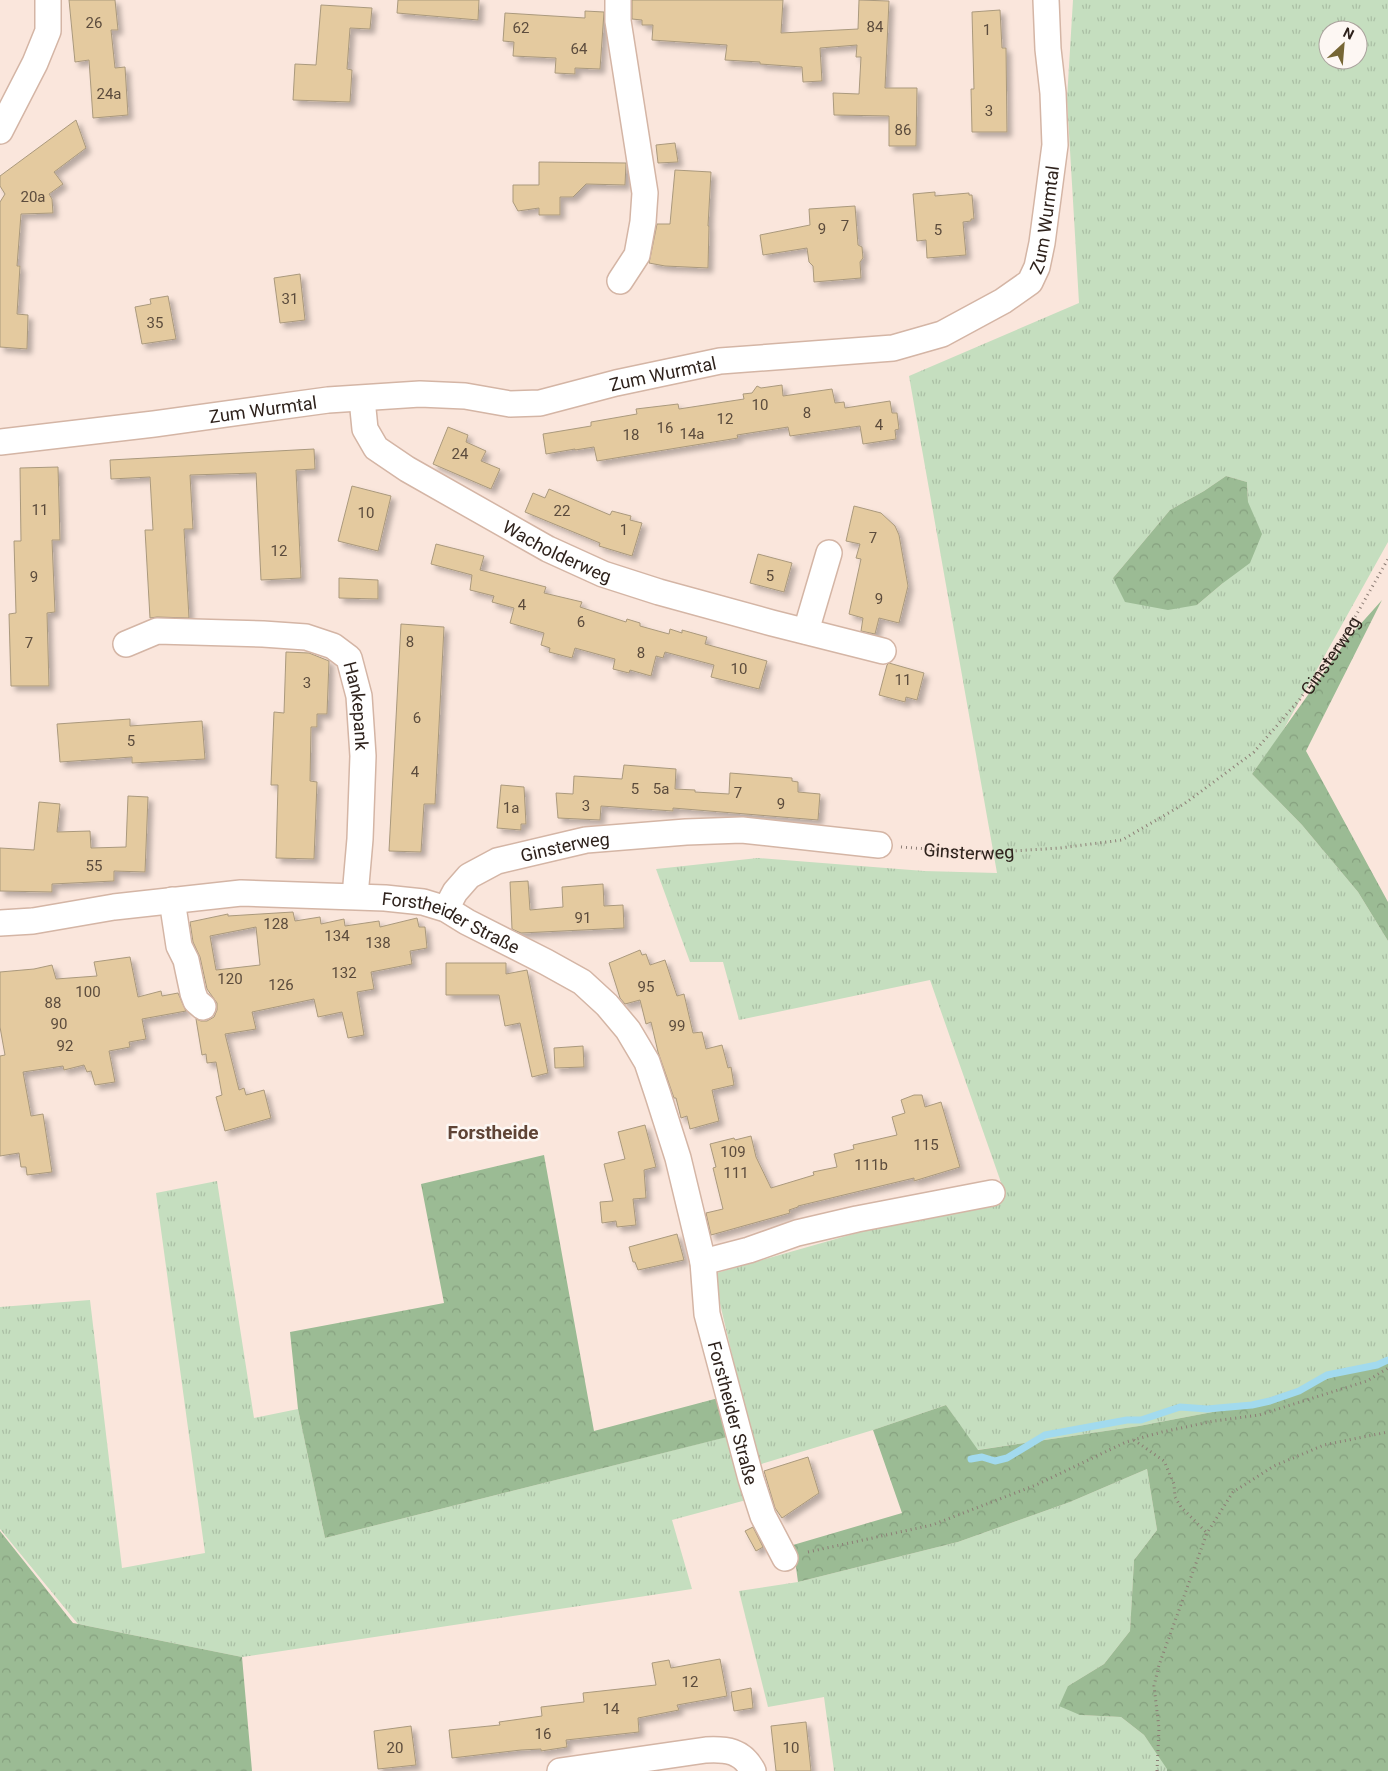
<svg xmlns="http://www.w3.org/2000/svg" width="1388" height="1771" font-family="Roboto,sans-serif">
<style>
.grass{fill:url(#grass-tufts);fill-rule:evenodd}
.forest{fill:url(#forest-crowns)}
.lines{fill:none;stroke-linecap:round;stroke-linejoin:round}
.stream{stroke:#a2daee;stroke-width:7}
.building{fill:#e4ca9f;stroke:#aa997d;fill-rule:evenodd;filter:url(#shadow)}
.minor-casing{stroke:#d4b5a5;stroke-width:28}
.path{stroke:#8c7d75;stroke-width:3;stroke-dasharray:1 4;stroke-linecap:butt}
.minor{stroke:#fff;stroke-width:25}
.labels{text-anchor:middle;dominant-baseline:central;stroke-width:5;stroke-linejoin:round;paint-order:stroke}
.number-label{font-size:15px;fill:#5c4c3d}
.street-label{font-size:18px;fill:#2e221c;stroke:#fdf7f3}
.neighbourhood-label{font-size:19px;font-weight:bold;fill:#5f4436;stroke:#fdf7f3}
</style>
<defs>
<pattern id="grass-tufts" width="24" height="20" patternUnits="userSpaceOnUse" patternTransform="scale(1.25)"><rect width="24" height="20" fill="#c5debf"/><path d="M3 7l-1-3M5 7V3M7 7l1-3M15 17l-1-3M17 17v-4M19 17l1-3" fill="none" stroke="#aabea4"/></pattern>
<pattern id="forest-crowns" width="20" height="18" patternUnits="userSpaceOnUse" patternTransform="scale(1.25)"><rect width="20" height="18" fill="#9bbb94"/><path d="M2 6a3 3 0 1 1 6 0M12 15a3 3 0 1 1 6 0" fill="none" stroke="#86a07f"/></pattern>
<filter id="shadow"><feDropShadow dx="4.5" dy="4.5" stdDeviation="2.5" flood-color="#0004"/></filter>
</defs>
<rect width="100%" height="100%" fill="#fae6dc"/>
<path class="grass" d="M 1073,0 L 1388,0 L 1388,542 L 1281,734 L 1252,774 L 1302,825 L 1358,892 L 1388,941 L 1388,1360 L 1382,1361 L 1244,1406 L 1139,1426 L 977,1450 L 946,1405 L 873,1430 L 758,1465 L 750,1499 L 672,1520 L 692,1589 L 242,1657 L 78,1624 L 0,1529 L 0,1307 L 90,1300 L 122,1568 L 205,1553 L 156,1193 L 217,1181 L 254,1418 L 298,1409 L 325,1538 L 750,1431 L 713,1274 L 1004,1191 L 930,980 L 739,1020 L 723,962 L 690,962 L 656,869 L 758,858 L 924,871 L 997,873 L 909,376 L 1079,303 L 1067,99 ZM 1328,30 L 1358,30 L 1358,60 L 1328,60 ZM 1226,476 L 1247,482 L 1248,502 L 1223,583 L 1197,605 L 1113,578 L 1170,510 L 1204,491 Z
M 1147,1469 L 1157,1530 L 1134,1560 L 1130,1631 L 1104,1664 L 1068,1686 L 1080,1715 L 1121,1717 L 1144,1735 L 1168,1769 L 1167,1771 L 834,1771 L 824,1697 L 768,1707 L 739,1591 L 798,1582 L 958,1542 L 1070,1502 Z"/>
<path class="forest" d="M 1226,476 L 1247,482 L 1248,502 L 1262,534 L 1250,563 L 1223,583 L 1197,605 L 1168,610 L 1125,602 L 1113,578 L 1170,510 L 1204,491 Z
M 1382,600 L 1306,751 L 1388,902 L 1388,941 L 1358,892 L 1302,825 L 1252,774 L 1349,637 Z
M 544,1155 L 594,1431 L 741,1392 L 751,1431 L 325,1538 L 298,1409 L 290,1332 L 444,1303 L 421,1184 Z
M 1388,1360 L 1388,1771 L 1167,1771 L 1167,1769 L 1144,1735 L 1121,1717 L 1080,1715 L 1059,1706 L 1068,1686 L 1104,1664 L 1130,1631 L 1134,1560 L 1157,1530 L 1147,1469 L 1070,1502 L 958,1542 L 798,1582 L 793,1545 L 902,1513 L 873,1430 L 946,1405 L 978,1450 L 1139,1426 L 1244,1406 L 1382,1361 Z
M 0,1531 L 73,1623 L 242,1657 L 252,1771 L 0,1771 Z"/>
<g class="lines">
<path class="stream" d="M 971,1459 L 982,1457 L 995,1461 L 1007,1458 L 1045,1435 L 1127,1420 L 1141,1420 L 1180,1407 L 1207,1409 L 1252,1405 L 1270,1401 L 1299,1391 L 1327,1375 L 1377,1365 L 1388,1360"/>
</g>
<path class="building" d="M 69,0 L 115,0 L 118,30 L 111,30 L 115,68 L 125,67 L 128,115 L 93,118 L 89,60 L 75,62 Z
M 398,0 L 479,0 L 478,20 L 397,13 Z
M 632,0 L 783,0 L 781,33 L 858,29 L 859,0 L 889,1 L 885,88 L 917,88 L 916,146 L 889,146 L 889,116 L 834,115 L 833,93 L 859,94 L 861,57 L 856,57 L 857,45 L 820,48 L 822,81 L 803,82 L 802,67 L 760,64 L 760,62 L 725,60 L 727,45 L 652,40 L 653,25 L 642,25 L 642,20 L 632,19 Z
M 321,5 L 372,8 L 370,29 L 350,28 L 347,69 L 352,70 L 350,102 L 293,100 L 295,64 L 316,65 Z
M 1000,10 L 1002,48 L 1006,48 L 1007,132 L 972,132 L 971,89 L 974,89 L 972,12 Z
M 585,11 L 604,12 L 600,69 L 575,68 L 575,74 L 555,73 L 556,58 L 513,56 L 514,42 L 503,41 L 505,13 L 585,18 Z
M 76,120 L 86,148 L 54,172 L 63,184 L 49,194 L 52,199 L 53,213 L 21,214 L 17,266 L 20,266 L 17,314 L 28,315 L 27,349 L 0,347 L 0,202 L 5,194 L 0,186 L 0,176 Z
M 675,143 L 678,162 L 658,163 L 656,145 Z
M 539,162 L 626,163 L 625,185 L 586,184 L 573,197 L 560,197 L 560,215 L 539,215 L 539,208 L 518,211 L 513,202 L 513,185 L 539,185 Z
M 675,170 L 711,172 L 708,226 L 709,226 L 708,268 L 665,266 L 649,263 L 657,224 L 670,224 Z
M 935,192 L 935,196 L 969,193 L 969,195 L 972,195 L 974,219 L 971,219 L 971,221 L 963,222 L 966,255 L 927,258 L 926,240 L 917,241 L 913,194 Z
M 855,206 L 858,245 L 862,247 L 863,258 L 860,262 L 861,278 L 814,282 L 813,266 L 809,262 L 807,248 L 763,255 L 760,235 L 810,225 L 809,209 Z
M 300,274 L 305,320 L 280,323 L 274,278 Z
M 168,296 L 176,339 L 142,344 L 135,307 L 151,304 L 150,299 Z
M 782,385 L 783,396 L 832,389 L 835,403 L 844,402 L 845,408 L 890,401 L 892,413 L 897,413 L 899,429 L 895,430 L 896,439 L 863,444 L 860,426 L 790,436 L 788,427 L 737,435 L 738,438 L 597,461 L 594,447 L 575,450 L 575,449 L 546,454 L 543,434 L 591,426 L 591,422 L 637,414 L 636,409 L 678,404 L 679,409 L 744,399 L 743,394 L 752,393 L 757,386 L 761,388 Z
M 448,427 L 468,435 L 466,442 L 486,451 L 481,461 L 500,469 L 491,489 L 433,464 Z
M 314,449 L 315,469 L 296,470 L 301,578 L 261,580 L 256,473 L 190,475 L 193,529 L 184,529 L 189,618 L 157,617 L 150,618 L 145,530 L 153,530 L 150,477 L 111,479 L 110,460 Z
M 58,467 L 60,540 L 52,540 L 55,612 L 47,613 L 49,686 L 11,686 L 9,614 L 16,613 L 14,541 L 21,541 L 20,468 Z
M 352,486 L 391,496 L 378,551 L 338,541 Z
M 549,489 L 610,515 L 612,511 L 631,516 L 630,520 L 642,523 L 632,556 L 599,546 L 600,543 L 525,512 L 533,493 L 545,498 Z
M 854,506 L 881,513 L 895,526 L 899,535 L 908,586 L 899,623 L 879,618 L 875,634 L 861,631 L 863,618 L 849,614 L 861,559 L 856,558 L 860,544 L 846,541 Z
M 436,544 L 484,556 L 480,570 L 546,587 L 544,593 L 582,602 L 580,607 L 626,622 L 627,619 L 640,623 L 640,626 L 669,634 L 670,629 L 682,633 L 682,630 L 707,637 L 705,644 L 767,661 L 759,689 L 711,677 L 714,665 L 665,652 L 663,658 L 656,656 L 651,676 L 630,670 L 629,673 L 613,669 L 615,659 L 575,648 L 572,658 L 549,652 L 550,648 L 541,645 L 544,633 L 510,623 L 514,608 L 492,602 L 494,596 L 470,590 L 472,575 L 431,564 Z
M 758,554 L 792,563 L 784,592 L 750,583 Z
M 339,578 L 378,580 L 378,599 L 339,598 Z
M 401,624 L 444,627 L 435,804 L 424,804 L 421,852 L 389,851 Z
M 286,652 L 309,653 L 329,661 L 327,714 L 317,714 L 317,727 L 311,727 L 310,781 L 317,782 L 314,859 L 276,858 L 278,785 L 271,785 L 274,712 L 284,713 Z
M 889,663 L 924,673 L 917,700 L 906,697 L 905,702 L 879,695 L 887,665 Z
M 130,719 L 130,726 L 202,721 L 205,759 L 132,763 L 132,757 L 60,762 L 57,724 Z
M 624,765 L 676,769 L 675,789 L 695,790 L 695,792 L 729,794 L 730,773 L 792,778 L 792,781 L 798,782 L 798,792 L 820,794 L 818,820 L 673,808 L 673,811 L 601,806 L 600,820 L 558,818 L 556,793 L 573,794 L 574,776 L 622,779 Z
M 501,785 L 524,787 L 526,824 L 521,824 L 521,830 L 497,828 Z
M 128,796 L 148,797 L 145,872 L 114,871 L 114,881 L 52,884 L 52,892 L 0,891 L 0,848 L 34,850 L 39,802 L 60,804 L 57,832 L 90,831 L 91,848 L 126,847 Z
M 528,881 L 530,910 L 563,907 L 562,887 L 603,884 L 604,906 L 623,905 L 624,928 L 521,933 L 512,929 L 510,882 Z
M 293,912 L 295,921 L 320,917 L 321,924 L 344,919 L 345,926 L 379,921 L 380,927 L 417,918 L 419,927 L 425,927 L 427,948 L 410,951 L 412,964 L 371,972 L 374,989 L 357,992 L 364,1035 L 348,1038 L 342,1012 L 318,1017 L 314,999 L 252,1012 L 256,1029 L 225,1034 L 239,1090 L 244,1088 L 246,1095 L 264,1090 L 271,1118 L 225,1131 L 216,1097 L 222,1095 L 216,1062 L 207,1063 L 206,1054 L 202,1055 L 196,1019 L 201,1021 L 207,1021 L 214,1017 L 217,1010 L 217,1003 L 207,989 L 200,957 L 193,942 L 190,922 L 228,914 L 228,916 ZM 256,927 L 260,965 L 216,970 L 210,936 Z
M 640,950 L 642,955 L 646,954 L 650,965 L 665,960 L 677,996 L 684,994 L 693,1033 L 702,1032 L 706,1049 L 722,1045 L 728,1068 L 731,1067 L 734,1085 L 712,1090 L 719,1121 L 690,1129 L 687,1116 L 681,1118 L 676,1098 L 674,1098 L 658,1052 L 651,1022 L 646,1024 L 640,1000 L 625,1004 L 620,998 L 609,963 Z
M 130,957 L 138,997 L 161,991 L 162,996 L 178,993 L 186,1011 L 142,1019 L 146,1039 L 129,1042 L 130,1047 L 109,1051 L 115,1082 L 95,1085 L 91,1071 L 87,1072 L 84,1065 L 64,1070 L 63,1066 L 23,1072 L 31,1116 L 43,1114 L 52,1172 L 27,1175 L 26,1167 L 21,1167 L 19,1153 L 0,1156 L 0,1056 L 5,1055 L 0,1027 L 0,972 L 34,969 L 52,965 L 56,979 L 97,976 L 94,962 Z
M 446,963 L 506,963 L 506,974 L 527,970 L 548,1073 L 532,1077 L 520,1023 L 505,1026 L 499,995 L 446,995 Z
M 583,1046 L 584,1067 L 555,1068 L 554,1048 Z
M 914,1095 L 922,1095 L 925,1107 L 941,1102 L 960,1167 L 914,1181 L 914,1178 L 798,1206 L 798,1207 L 789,1210 L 790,1213 L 711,1235 L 706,1213 L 723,1209 L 713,1168 L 716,1167 L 710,1144 L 734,1138 L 735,1140 L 751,1136 L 756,1157 L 771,1188 L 814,1175 L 813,1172 L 837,1167 L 834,1154 L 854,1149 L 853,1145 L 897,1135 L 892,1117 L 905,1113 L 901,1100 Z
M 645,1125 L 656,1167 L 644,1170 L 646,1198 L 633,1199 L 636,1225 L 617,1227 L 616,1221 L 602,1223 L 600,1202 L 613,1201 L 604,1164 L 625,1159 L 618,1132 Z
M 677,1234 L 684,1260 L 638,1270 L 635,1262 L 633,1262 L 629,1247 Z
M 808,1457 L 819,1493 L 782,1518 L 775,1508 L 764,1471 Z
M 753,1527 L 763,1547 L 756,1551 L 745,1531 Z
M 720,1659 L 727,1696 L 677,1705 L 679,1710 L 638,1718 L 639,1732 L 566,1740 L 567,1747 L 541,1751 L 541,1749 L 521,1750 L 452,1758 L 449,1730 L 500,1725 L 499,1722 L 542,1716 L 541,1707 L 584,1702 L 583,1693 L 656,1685 L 652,1663 L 669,1660 L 671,1668 Z
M 751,1688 L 753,1708 L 734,1711 L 731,1692 Z
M 806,1722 L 811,1771 L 776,1771 L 771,1726 Z
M 411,1726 L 416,1765 L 378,1769 L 374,1731 Z"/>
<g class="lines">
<defs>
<g id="minor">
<path d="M 618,0 L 618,21 L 645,193 L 643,222 L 637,255 L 620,281"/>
<path d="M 0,131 L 35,63 L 48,31 L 48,0"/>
<path id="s2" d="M 362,399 L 365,429 L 376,448 L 407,469 L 548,549 L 603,574 L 659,592 L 772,623 L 883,651"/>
<path id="s3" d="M 0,442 L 154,424 L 328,400 L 420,394 L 465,396 L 510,404 L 540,403 L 616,383 L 720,361 L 893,348 L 942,334 L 1003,301 L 1030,282 L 1037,267 L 1042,243 L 1055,145 L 1053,93 L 1048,49 L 1046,0"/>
<path d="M 806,631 L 829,553"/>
<path id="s4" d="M 126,644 L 157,631 L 263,634 L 306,637 L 333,646 L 349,658 L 359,696 L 363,756 L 360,839 L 355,896"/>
<path d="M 172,900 L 179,946 L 186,960 L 193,993 L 196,1001 L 203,1007"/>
<path id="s5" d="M 446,909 L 455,892 L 469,876 L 497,861 L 586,840 L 686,832 L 742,830 L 879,845"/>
<path id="s6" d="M 0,923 L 33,921 L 114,907 L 241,893 L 385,898 L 423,902 L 446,909 L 467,922 L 546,962 L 582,982 L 607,1005 L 628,1030 L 647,1062 L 658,1095 L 678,1158 L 703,1262 L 707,1314 L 751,1479 L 763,1516 L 785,1558"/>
<path d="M 703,1262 L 749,1250 L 797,1233 L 857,1219 L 992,1193"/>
<path d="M 560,1771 L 706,1750 C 726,1749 742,1750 753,1771"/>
</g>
</defs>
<use href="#minor" class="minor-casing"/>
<g class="path">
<path id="s1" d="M 901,847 L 980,853 L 1060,848 L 1122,840 L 1184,804 L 1254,752 L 1300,699 L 1342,640 L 1388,559"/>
<path d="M 1134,1440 L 1164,1461 L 1174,1484 L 1175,1497 L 1181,1507 L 1207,1533"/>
<path d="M 808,1552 L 932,1525 L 1036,1485 L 1126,1442 L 1162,1432 L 1214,1421 L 1259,1415 L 1367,1381 L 1388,1368"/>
<path d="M 1157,1771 L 1159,1728 L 1154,1686 L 1159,1665 L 1207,1533 L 1233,1492 L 1274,1466 L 1324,1445 L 1388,1432"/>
</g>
<use href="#minor" class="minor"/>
</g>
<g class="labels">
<g class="number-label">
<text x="94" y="23">26</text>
<text x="875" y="27">84</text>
<text x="521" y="28">62</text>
<text x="987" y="30">1</text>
<text x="579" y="49">64</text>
<text x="109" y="94">24a</text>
<text x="989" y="111">3</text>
<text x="903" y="130">86</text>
<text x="33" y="197">20a</text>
<text x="845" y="226">7</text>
<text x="822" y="229">9</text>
<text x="938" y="230">5</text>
<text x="290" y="299">31</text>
<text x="155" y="323">35</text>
<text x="760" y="405">10</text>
<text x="807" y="413">8</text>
<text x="725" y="419">12</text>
<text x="879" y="425">4</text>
<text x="665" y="428">16</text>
<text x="692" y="434">14a</text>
<text x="631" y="435">18</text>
<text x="460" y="454">24</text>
<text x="40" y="510">11</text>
<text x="562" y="511">22</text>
<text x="366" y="513">10</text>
<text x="624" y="530">1</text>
<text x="873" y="538">7</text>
<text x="279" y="551">12</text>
<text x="770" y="576">5</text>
<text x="34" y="577">9</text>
<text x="879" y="599">9</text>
<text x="522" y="605">4</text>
<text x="581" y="622">6</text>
<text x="410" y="642">8</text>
<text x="29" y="643">7</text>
<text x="641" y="653">8</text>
<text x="739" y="669">10</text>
<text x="903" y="680">11</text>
<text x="307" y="683">3</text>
<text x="417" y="718">6</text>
<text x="131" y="741">5</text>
<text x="415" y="772">4</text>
<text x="635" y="789">5</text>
<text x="661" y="789">5a</text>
<text x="738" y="793">7</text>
<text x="781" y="804">9</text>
<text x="586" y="806">3</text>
<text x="511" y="808">1a</text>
<text x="94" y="866">55</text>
<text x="583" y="918">91</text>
<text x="276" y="924">128</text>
<text x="337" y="936">134</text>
<text x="378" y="943">138</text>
<text x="344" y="973">132</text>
<text x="230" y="979">120</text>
<text x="281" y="985">126</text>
<text x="646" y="987">95</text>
<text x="88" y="992">100</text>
<text x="53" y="1003">88</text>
<text x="59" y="1024">90</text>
<text x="677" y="1026">99</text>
<text x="65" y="1046">92</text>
<text x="926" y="1145">115</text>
<text x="733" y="1152">109</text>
<text x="871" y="1165">111b</text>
<text x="736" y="1173">111</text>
<text x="690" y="1682">12</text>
<text x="611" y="1709">14</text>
<text x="543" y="1734">16</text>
<text x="395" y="1748">20</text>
<text x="791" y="1748">10</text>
</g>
<g class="street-label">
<text stroke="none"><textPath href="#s3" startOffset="1120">Zum Wurmtal</textPath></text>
<text stroke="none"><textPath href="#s3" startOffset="670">Zum Wurmtal</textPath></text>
<text stroke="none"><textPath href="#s3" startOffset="265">Zum Wurmtal</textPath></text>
<text stroke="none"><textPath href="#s2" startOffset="261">Wacholderweg</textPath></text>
<text stroke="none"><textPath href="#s1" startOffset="504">Ginsterweg</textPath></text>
<text stroke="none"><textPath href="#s4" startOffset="280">Hankepank</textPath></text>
<text stroke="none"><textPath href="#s5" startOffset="142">Ginsterweg</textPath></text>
<text stroke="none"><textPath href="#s1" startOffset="68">Ginsterweg</textPath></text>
<text stroke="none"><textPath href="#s6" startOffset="458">Forstheider Straße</textPath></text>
<text stroke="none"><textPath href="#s6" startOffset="1070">Forstheider Straße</textPath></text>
</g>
<g class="neighbourhood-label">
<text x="493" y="1132">Forstheide</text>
</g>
</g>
<g transform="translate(1343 45) rotate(26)"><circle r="24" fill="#fdf7f3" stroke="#aaa29d"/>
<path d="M0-4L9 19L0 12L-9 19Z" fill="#766634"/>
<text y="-8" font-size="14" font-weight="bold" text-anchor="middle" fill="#2e221c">N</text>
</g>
</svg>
